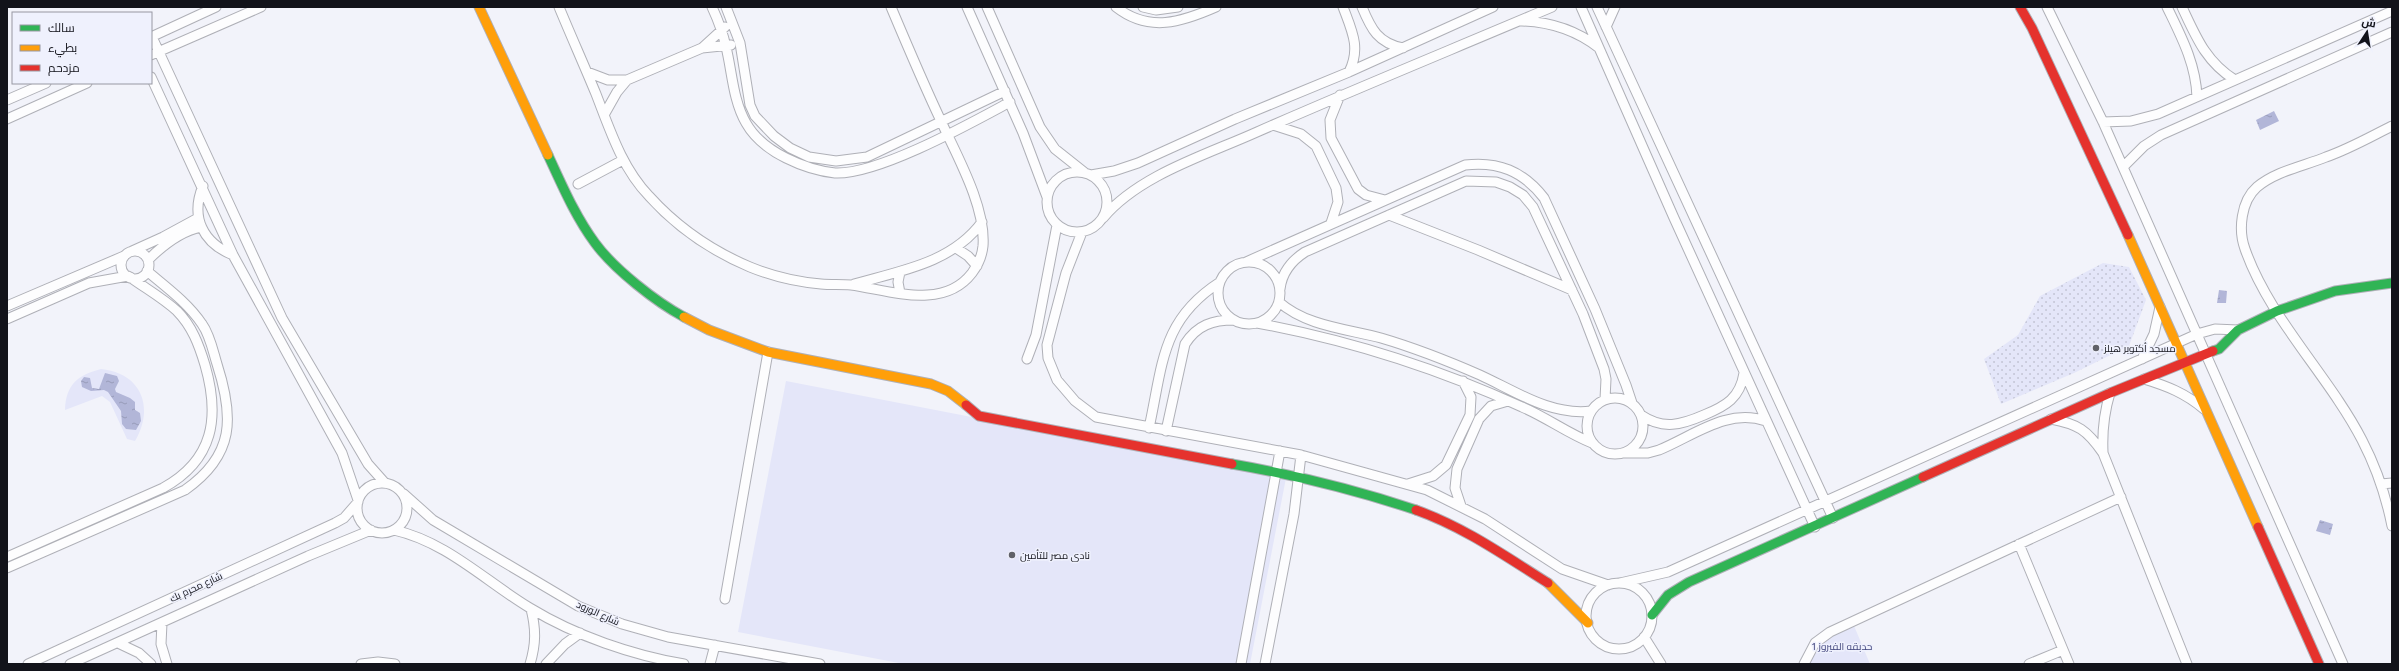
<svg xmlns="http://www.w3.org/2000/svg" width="2399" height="671" font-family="Figtree,Cairo,sans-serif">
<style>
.green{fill:#e4e6f9}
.garden{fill:url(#garden-dots)}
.water{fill:url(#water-ripples)}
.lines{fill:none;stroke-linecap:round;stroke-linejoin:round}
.street-casing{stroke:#afb0b7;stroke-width:11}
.fast-casing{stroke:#afb0b7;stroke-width:11}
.slow-casing{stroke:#afb0b7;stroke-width:11}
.jam-casing{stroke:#afb0b7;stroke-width:11}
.street{stroke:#fdfdfe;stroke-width:9}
.fast{stroke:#30b455;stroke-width:9}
.slow{stroke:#ff9f0a;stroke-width:9}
.jam{stroke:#e5322d;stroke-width:9}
.poi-dot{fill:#606168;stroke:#eff1fd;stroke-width:1.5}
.labels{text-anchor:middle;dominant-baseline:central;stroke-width:3;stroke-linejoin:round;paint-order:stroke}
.poi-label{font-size:10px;fill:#12131a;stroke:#eff1fd;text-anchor:start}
.street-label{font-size:10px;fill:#12131a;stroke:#eff1fd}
.park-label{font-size:10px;fill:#3e427b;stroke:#eff1fd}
</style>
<defs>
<pattern id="garden-dots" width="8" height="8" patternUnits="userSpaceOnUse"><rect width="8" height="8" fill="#e4e6f9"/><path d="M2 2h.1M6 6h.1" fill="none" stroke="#c3c4d5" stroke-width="1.8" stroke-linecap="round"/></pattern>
<pattern id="water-ripples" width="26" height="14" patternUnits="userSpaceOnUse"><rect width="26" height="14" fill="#b2b6d8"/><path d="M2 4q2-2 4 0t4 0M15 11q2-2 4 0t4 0" fill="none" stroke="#989cb9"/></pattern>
</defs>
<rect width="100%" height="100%" fill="#f2f3fa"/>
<path class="green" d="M 101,369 C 141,373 155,407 135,441 L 127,439 L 110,402 L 102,396 L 65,410 C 66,384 78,375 101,369 Z
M 786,381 L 1286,478 L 1250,664 L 904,664 L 738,632 Z
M 1852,621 L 1870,664 L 1804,664 L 1815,643 Z"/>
<path class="garden" d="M 2103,263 L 2129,267 L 2146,300 L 2129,346 L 2074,373 L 2001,404 L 1984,359 L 2018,335 L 2040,296 Z"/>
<path class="water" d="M 2274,111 L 2279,121 L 2260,130 L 2256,120 Z
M 2219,290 L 2227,291 L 2226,303 L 2217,303 Z
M 105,373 L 117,376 L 119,381 L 115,389 L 116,392 L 130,398 L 135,402 L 135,410 L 140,413 L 141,421 L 136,430 L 126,429 L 122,424 L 121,411 L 108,392 L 104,390 L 91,391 L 82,387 L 81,381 L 84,377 L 90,378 L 92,388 L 99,389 Z
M 2320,520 L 2333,524 L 2330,535 L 2316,531 Z"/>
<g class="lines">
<defs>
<path id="street" d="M 559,7 C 571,36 584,65 596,94 C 610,130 622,168 649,196 C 677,227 712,251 750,267 C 772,276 797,282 821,284 C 831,285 841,284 851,285 C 889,290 943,311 972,273 C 978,265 982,256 983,246 C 986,207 957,156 941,121 C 923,83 907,45 891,7
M 712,7 C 718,20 723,33 726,47 C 732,71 733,101 746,123 C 755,139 770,150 786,158 C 802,166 817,171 835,173 C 878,175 971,123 1010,102
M 726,7 L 740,43 L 750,105 L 755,116 L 774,136 L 790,148 L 809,157 L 836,161 L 867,157 L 1005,91
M 967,7 L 1023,133 L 1047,197
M 987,7 L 1040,127 L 1055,149 L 1084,172
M 1116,7 C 1149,33 1182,22 1216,7
M 1143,7 L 1156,10 L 1178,7
M 1343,7 C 1352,31 1361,48 1349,72
M 1362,7 C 1371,29 1378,43 1403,48
M 1581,7 L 1674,218 L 1815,527
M 1597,7 L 1833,518
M 2047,7 L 2103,122 L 2343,664
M 2167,7 C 2181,36 2196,64 2197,97
M 2182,7 C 2196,37 2206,62 2235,80
M 1522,21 C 1551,22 1576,30 1599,48
M 1606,27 L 1615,7
M 151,37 L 216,7
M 152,37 L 282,318 L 368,464 L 384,482
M 702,48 L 725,27
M 151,55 L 261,7
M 587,72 L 608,80 L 627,80 L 702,48 L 731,45
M 151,77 L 233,255 L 342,453 L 358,500
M 1340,95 L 1330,120 L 1331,138 L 1358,189 L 1366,195 L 1385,200
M 7,100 L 46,83
M 604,115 L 617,92 L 627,80
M 7,119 L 87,83
M 2103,122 L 2131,121 L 2158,114 L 2392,11
M 1273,125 L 1301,134 L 1316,146 L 1336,188 L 1338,202 L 1331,223
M 2392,126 C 2370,137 2349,149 2326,157 C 2304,166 2276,171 2257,187 C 2241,201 2238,230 2245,249 C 2269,318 2329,376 2362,440 C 2376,467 2386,496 2392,526
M 2123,167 L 2144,146 L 2161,135 L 2392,32
M1047 202a30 30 0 1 1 60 0a30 30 0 1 1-60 0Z
M 1091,175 L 1114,171 L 1138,163 L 1235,119 L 1349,72 L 1493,7
M 578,184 L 623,160
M 203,186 C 190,217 203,243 233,255
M 1389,215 L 1478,250 L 1572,290
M 1103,218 C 1139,175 1206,155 1257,132 C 1355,89 1453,49 1552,7
M 1082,232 L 1066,273 L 1047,345 L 1048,358 L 1057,380 L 1075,401 L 1096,417 L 1301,455 L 1427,490 L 1485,519 L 1562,569 L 1608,585
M 956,248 L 968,256 L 977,266
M 132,251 L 163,237 L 198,218
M121 265a14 14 0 1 1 28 0a14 14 0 1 1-28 0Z
M 148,260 C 162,246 181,231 201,227
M 1246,262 L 1465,165 C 1498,161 1523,171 1544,198 L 1595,309 L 1626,385 L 1632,403
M1218 293a31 31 0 1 1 62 0a31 31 0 1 1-62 0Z
M 900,272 L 898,282 L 900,293
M 854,284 C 900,271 952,263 982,222
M 1280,289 C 1282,272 1291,261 1305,252 L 1466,181 L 1496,182 L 1510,187 L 1523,195 L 1533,207 L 1583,314 L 1604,369 L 1606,379 L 1605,399
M 1279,302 C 1306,326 1347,329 1381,338 C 1415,348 1448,361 1480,375 C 1515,391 1551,416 1591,411
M 7,306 L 124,256
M 7,319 L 89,283 L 128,276
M 1257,323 C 1349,340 1437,368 1522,407 C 1546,417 1567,433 1592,443
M 1027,359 L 1036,335 L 1057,225
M 2142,359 L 2154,334 L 2160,307
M 2144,379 C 2167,386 2185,393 2204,409
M1587 426a28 28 0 1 1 56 0a28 28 0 1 1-56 0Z
M 1641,415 C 1663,430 1681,425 1704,415 C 1726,406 1740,398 1744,373
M 2051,419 C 2078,424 2087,430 2103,453 L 2187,664
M 1149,428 C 1163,364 1161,320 1220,282
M 1166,431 L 1185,344 C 1197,325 1213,320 1234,320
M 2103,452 C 2102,430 2104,413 2110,393
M 1624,453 L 1648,453 L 1659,450 C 1695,435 1727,408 1766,421
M357 508a25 25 0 1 1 50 0a25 25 0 1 1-50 0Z
M 1408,484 L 1433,476 L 1446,465 L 1470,415 L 1471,397 L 1463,381
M 2381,484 L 2392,483
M 404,494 L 433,520 L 578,606 L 622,624 L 668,637 L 820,664
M 1461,506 L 1455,488 L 1457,469 L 1479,419 L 1491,406 L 1508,401
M 394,530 C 447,542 485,581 530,608 C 576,636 632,655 684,664
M 2019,544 L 2069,664
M 7,557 L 163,488 C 214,460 220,417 205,365 C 199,345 192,326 177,311 C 163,298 145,288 130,277
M 7,568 L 185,490 C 235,455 234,417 217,364 C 213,351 210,335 202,324 C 188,303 166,287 147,271
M 1620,583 L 1668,572 L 2197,334 L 2215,329 L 2238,330
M1586 616a33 33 0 1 1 66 0a33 33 0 1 1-66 0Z
M 725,599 L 768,352
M 162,623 L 161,644 L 167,664
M 1644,637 L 1661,664
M 118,643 L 139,653 L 151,664
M 28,664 L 335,523 L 344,518 L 358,502
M 70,664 L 308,556 L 371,530
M 361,664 L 378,662 L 395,664
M 530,664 C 536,644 536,629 531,609
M 546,664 L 565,644 L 580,633
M 710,664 L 715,645
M 1241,664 L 1280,451
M 1265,664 L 1294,514 L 1301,455
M 1804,664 L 1815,643 L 1830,632 L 2121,497
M 2029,664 L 2063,650"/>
<path id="fast" d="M 548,155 C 562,185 575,216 595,243 C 614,269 656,302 684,317
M 2213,351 L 2219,349 L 2238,330 L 2277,311 L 2335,291 L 2392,283
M 1232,464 C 1295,475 1356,490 1416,510
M 1652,615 L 1668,595 L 1689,582 L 1923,477"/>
<path id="slow" d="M 479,7 L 548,155
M 2128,235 L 2258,527
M 684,317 L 709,330 L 768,352 L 931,384 L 948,391 L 966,405
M 1548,583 L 1588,623"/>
<path id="jam" d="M 2020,7 L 2032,28 L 2128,235
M 966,405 L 979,416 L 1232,464
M 1923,477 L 2110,393 L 2213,351
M 1416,510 C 1464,527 1505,556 1548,583
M 2258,527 L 2319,664"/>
</defs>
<use href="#street" class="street-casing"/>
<use href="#fast" class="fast-casing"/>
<use href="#slow" class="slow-casing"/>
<use href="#jam" class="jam-casing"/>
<use href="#street" class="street"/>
<use href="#fast" class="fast"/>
<use href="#slow" class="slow"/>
<use href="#jam" class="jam"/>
</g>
<g class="poi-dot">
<circle cx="2096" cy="348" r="4"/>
<circle cx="1012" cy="555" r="4"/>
</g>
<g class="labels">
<g class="poi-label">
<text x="2104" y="348">مسجد أكتوبر هيلز</text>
<text x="1020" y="555">نادى مصر للتأمين</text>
</g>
<g class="street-label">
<text transform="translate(196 587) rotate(-25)">شارع محرم بك</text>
<text transform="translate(598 613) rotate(24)">شارع الورود</text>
</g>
<g class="park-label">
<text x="1842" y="646">حدبقه الفيروز 1</text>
</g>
</g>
<rect width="2399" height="671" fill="none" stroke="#12131a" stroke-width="16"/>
<rect x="12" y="12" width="140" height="72" fill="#eff1fd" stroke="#9798a2"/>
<rect x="20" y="25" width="20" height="6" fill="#30b455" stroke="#9798a2"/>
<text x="48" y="32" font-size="12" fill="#12131a">سالك</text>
<rect x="20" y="45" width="20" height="6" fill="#ff9f0a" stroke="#9798a2"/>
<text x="48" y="52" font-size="12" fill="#12131a">بطيء</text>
<rect x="20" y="65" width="20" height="6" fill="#e5322d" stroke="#9798a2"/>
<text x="48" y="72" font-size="12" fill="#12131a">مزدحم</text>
<g transform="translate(2367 32) rotate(12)" stroke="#eff1fd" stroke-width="3" paint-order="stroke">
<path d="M0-3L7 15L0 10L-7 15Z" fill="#12131a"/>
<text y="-6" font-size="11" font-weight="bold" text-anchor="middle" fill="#12131a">ش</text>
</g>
</svg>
